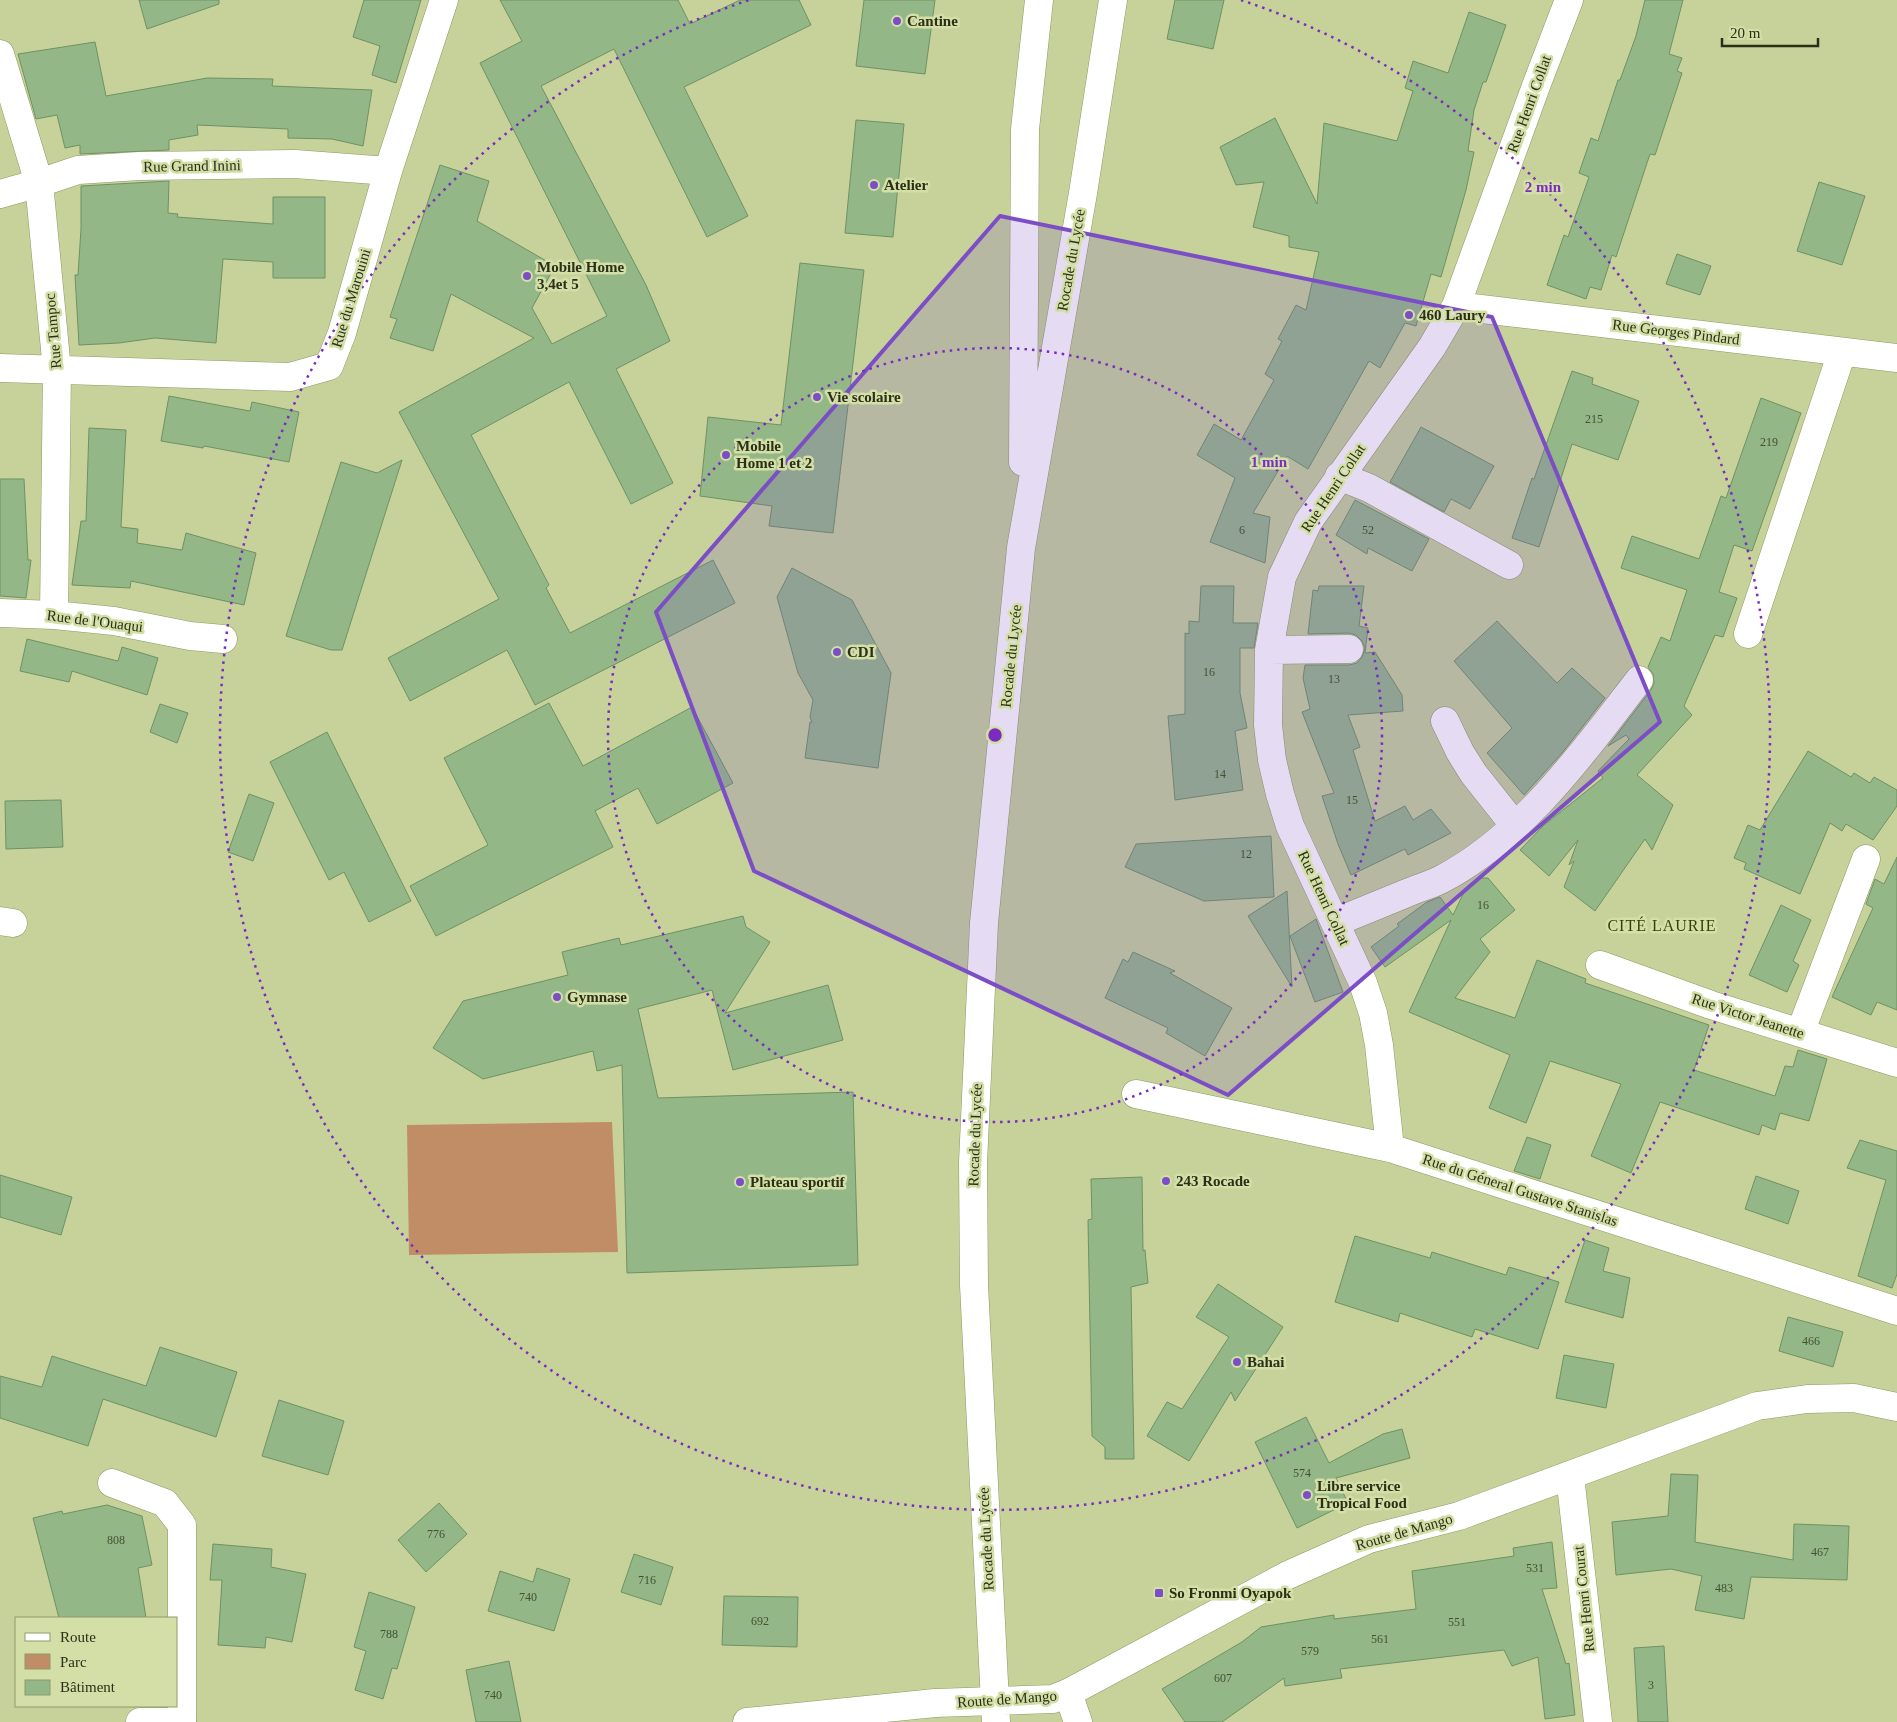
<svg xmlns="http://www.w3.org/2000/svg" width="1897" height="1722" font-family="'Times New Roman',serif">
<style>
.green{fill:#c18d66}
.building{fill:#94b788;stroke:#6f9163}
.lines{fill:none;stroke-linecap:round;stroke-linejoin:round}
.street-casing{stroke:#8d9862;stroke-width:29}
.secondary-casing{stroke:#8d9862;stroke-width:29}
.street{stroke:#fff;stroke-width:28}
.secondary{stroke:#fff;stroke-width:28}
.marked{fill:#7c4ec6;fill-opacity:0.2;stroke:#7c4ec6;stroke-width:4;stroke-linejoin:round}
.ring{fill:none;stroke:#7b2cbf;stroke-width:2.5;stroke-dasharray:2.5 5}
.poi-dot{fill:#7c4ec6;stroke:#d3dfa6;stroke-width:2}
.labels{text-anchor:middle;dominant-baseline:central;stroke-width:5;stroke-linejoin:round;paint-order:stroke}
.number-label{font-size:12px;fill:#445134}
.poi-label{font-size:15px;font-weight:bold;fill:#2a2f18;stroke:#d3dfa6;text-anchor:start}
.street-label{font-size:15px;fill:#2a2f18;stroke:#d3dfa6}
.neighbourhood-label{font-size:16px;letter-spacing:1px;fill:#373f06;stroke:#d3dfa6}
.centre{fill:#7b2cbf;stroke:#d3dfa6;stroke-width:2.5}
.ring-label{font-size:15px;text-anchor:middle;font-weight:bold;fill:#7b2cbf;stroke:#d3dfa6;stroke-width:5;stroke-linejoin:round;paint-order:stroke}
</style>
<rect width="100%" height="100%" fill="#c6d299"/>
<path class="green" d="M 612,1122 L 618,1252 L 409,1255 L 407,1125 Z"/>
<path class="building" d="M 139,0 L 219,0 L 219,4 L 147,29 Z
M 364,0 L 421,0 L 396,83 L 372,75 L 380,46 L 353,37 Z
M 500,0 L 678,0 L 690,24 L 740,0 L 799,0 L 811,25 L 684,87 L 748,216 L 707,237 L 614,49 L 541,86 L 646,285 L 670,341 L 616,369 L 673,483 L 631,504 L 569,382 L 471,435 L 549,585 L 546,588 L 570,633 L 713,560 L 735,603 L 535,705 L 507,650 L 410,701 L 388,658 L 499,599 L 399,412 L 534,338 L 451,294 L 433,351 L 390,338 L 397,319 L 390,317 L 440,165 L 489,181 L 477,221 L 555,266 L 532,308 L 552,344 L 607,316 L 480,63 L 522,41 Z
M 864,0 L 935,0 L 925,74 L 856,66 Z
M 1175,0 L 1224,0 L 1213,49 L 1167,39 Z
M 1645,0 L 1683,0 L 1669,54 L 1682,58 L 1677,71 L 1682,73 L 1655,155 L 1650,154 L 1616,257 L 1612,255 L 1601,290 L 1590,287 L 1586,299 L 1547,285 L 1564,235 L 1568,237 L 1589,177 L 1579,173 L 1591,138 L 1598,141 L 1618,80 L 1620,80 L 1636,36 Z
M 1469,12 L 1506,25 L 1486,82 L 1483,82 L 1474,110 L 1468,151 L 1474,152 L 1466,190 L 1441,277 L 1431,274 L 1416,326 L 1405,323 L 1380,368 L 1369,361 L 1308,469 L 1287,456 L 1253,513 L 1270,517 L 1265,563 L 1210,542 L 1235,478 L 1197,455 L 1214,424 L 1241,440 L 1274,380 L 1265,374 L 1282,341 L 1278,339 L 1296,305 L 1306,310 L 1319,252 L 1289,247 L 1289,236 L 1253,227 L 1264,182 L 1236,185 L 1220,147 L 1275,118 L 1317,204 L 1324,123 L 1397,141 L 1413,91 L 1405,88 L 1413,61 L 1448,73 Z
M 95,42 L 106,96 L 207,78 L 273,79 L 272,86 L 372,90 L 363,146 L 332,139 L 288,138 L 288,129 L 197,125 L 198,135 L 169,140 L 169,150 L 80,154 L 80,145 L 65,148 L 57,115 L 36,119 L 18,54 Z
M 856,120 L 904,124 L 893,237 L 845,233 Z
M 169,181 L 168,213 L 178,214 L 177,217 L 273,224 L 273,197 L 325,197 L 325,278 L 273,278 L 273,262 L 223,259 L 216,343 L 155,338 L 119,343 L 79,345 L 75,275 L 78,275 L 81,229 L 81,186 Z
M 1819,182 L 1865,196 L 1842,265 L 1797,251 Z
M 1677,254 L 1711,266 L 1700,295 L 1666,284 Z
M 800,263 L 864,270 L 833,533 L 769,526 L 772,506 L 700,496 L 708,417 L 781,425 Z
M 1572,371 L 1593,378 L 1592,384 L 1639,401 L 1618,460 L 1572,444 L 1539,547 L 1512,538 L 1532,478 L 1534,479 Z
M 169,396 L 250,411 L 252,402 L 299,412 L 289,462 L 204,446 L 203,448 L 161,441 Z
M 1761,398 L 1801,413 L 1752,551 L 1734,545 L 1719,592 L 1737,598 L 1723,637 L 1715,635 L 1684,706 L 1692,715 L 1637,775 L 1673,805 L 1652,850 L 1645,839 L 1595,911 L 1564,887 L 1574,861 L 1569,865 L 1578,840 L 1549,876 L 1520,850 L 1544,825 L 1603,778 L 1598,771 L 1629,739 L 1626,735 L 1608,746 L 1651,690 L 1654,683 L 1653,674 L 1648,667 L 1661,637 L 1670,641 L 1687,590 L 1621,568 L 1632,536 L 1699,559 L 1721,496 L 1726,498 Z
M 1421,427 L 1494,466 L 1470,509 L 1451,499 L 1444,512 L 1390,482 Z
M 89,428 L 126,430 L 121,527 L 138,529 L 137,543 L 182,550 L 186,533 L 256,553 L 244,605 L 131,581 L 130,588 L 72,585 L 81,521 L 86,521 Z
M 402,460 L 342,650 L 331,650 L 286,636 L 341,462 L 377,473 Z
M 0,479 L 24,479 L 28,560 L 31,560 L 26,598 L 0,596 Z
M 1355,500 L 1429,539 L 1412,571 L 1368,548 L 1367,554 L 1336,535 Z
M 792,568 L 852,600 L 891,673 L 878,768 L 805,758 L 810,722 L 812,722 L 810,717 L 813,700 L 798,673 L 777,597 Z
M 1201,586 L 1234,586 L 1233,623 L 1258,623 L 1254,648 L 1240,648 L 1240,693 L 1247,728 L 1235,731 L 1243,790 L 1175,800 L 1168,716 L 1185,714 L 1185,633 L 1189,634 L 1189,621 L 1199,622 Z
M 1319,586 L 1364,586 L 1359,626 L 1368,628 L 1365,653 L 1375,652 L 1402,695 L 1403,711 L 1348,715 L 1360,747 L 1353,750 L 1375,821 L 1405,806 L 1413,820 L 1431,809 L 1451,833 L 1408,855 L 1405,849 L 1351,875 L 1338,844 L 1322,796 L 1334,793 L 1302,712 L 1310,709 L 1303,678 L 1305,665 L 1349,665 L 1357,663 L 1362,657 L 1365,648 L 1362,641 L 1356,635 L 1349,633 L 1308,634 L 1313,590 L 1318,591 Z
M 1497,621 L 1557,683 L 1572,668 L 1605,698 L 1562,753 L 1524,795 L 1487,753 L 1512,728 L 1454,661 Z
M 27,639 L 118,661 L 122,647 L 158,658 L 147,695 L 72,671 L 69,682 L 20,671 Z
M 549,703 L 583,766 L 692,707 L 733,783 L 657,824 L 638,788 L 595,811 L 613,847 L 436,936 L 410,886 L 488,845 L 444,758 Z
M 160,704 L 188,713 L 177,743 L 150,732 Z
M 327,732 L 411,901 L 369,922 L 344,872 L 329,880 L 270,762 Z
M 1808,751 L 1851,777 L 1854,773 L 1870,783 L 1874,777 L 1897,790 L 1897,806 L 1873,840 L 1846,824 L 1842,831 L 1830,823 L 1800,894 L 1744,869 L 1746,863 L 1734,858 L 1748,825 L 1760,830 Z
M 249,794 L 274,803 L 253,861 L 228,852 Z
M 61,800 L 63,847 L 6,849 L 5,801 Z
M 1271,836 L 1274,897 L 1204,901 L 1125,867 L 1136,844 Z
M 1897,857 L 1897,1010 L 1877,1002 L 1871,1015 L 1832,997 L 1873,908 L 1866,904 L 1875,879 L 1884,884 Z
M 1478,878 L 1488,878 L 1515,910 L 1480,939 L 1490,952 L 1455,998 L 1515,1018 L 1537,960 L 1586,979 L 1585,983 L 1709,1025 L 1694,1070 L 1775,1096 L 1785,1066 L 1793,1067 L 1798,1050 L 1827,1059 L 1809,1121 L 1780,1113 L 1775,1130 L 1762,1125 L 1759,1135 L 1660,1102 L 1631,1173 L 1591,1156 L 1621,1084 L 1550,1061 L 1526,1123 L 1489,1108 L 1510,1055 L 1409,1012 L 1451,920 L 1385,967 L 1371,947 L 1399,926 L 1397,924 L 1427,902 L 1440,897 L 1453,915 L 1466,888 Z
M 1287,891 L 1292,987 L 1248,916 Z
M 1781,905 L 1811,920 L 1793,961 L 1799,965 L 1787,992 L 1749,975 Z
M 743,916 L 746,927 L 770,942 L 725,1013 L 828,985 L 843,1040 L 733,1070 L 712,990 L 638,1009 L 658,1098 L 853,1092 L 858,1265 L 627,1273 L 622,1065 L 597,1071 L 593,1051 L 483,1079 L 433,1048 L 463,1001 L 568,975 L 562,952 L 619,938 L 621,945 Z
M 1316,919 L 1343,992 L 1315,1002 L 1290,936 Z
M 1133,952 L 1175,971 L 1170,973 L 1232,1008 L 1205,1056 L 1166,1033 L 1168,1028 L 1105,998 L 1123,959 L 1128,962 Z
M 1527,1137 L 1551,1145 L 1540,1179 L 1514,1171 Z
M 1860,1140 L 1897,1151 L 1897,1274 L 1892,1288 L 1858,1276 L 1886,1180 L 1847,1168 Z
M 0,1175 L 72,1197 L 61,1235 L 0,1217 Z
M 1756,1176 L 1799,1191 L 1788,1224 L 1745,1209 Z
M 1142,1177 L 1143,1251 L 1145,1250 L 1148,1283 L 1131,1287 L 1134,1459 L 1105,1459 L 1105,1447 L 1092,1436 L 1088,1220 L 1092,1219 L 1091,1179 Z
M 1355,1236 L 1430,1258 L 1432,1252 L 1506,1275 L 1509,1267 L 1559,1282 L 1538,1349 L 1475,1329 L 1472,1337 L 1400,1313 L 1398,1322 L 1335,1302 Z
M 1585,1240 L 1609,1248 L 1603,1271 L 1630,1278 L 1623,1318 L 1565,1302 Z
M 1218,1284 L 1283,1327 L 1235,1401 L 1231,1392 L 1189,1461 L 1147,1436 L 1167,1402 L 1182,1409 L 1229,1337 L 1196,1317 Z
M 1788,1317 L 1843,1332 L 1833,1367 L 1779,1351 Z
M 160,1347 L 237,1372 L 216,1437 L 103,1399 L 88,1446 L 0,1418 L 0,1376 L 42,1387 L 52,1356 L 146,1386 Z
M 1564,1355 L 1614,1364 L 1606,1408 L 1556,1398 Z
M 279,1400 L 344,1421 L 328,1475 L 262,1456 Z
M 1306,1417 L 1329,1463 L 1383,1434 L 1402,1429 L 1410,1458 L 1336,1478 L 1348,1503 L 1297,1528 L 1255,1442 Z
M 1671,1474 L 1698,1475 L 1695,1542 L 1793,1560 L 1794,1524 L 1849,1526 L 1847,1580 L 1751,1577 L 1744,1619 L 1695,1610 L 1702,1576 L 1671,1569 L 1616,1575 L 1612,1522 L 1668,1516 Z
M 439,1503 L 467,1534 L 426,1572 L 398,1540 Z
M 107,1505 L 142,1516 L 152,1565 L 138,1568 L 146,1618 L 59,1618 L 33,1518 L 62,1511 L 63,1514 Z
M 1552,1542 L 1557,1588 L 1542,1589 L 1566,1664 L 1569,1663 L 1575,1715 L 1545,1719 L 1538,1657 L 1512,1666 L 1504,1650 L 1340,1669 L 1342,1678 L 1285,1686 L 1284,1678 L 1222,1722 L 1185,1722 L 1162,1689 L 1242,1642 L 1261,1627 L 1334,1615 L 1334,1619 L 1416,1609 L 1412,1571 L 1514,1556 L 1513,1548 Z
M 213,1544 L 272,1549 L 271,1567 L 306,1574 L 292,1642 L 266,1637 L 265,1648 L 218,1645 L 222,1580 L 210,1580 Z
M 634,1554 L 673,1567 L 661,1605 L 621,1592 Z
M 537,1568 L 570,1579 L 554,1631 L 488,1611 L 500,1571 L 533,1582 Z
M 369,1592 L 415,1607 L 397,1669 L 392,1668 L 383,1699 L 355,1690 L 366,1651 L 354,1647 Z
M 724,1596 L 798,1597 L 797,1647 L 722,1645 Z
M 1664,1646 L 1668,1722 L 1638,1722 L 1634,1648 Z
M 509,1661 L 521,1722 L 476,1722 L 466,1670 Z"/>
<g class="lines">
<defs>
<path id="street" d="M 0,54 L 39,183 L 57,370 L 54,615
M 0,194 L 39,183 L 78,170 L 139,166 L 295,164 L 388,171
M 1456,306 L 1897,358
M 0,368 L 290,377 L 329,366 L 342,333 L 388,171 L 444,0
M 1339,476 L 1369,488 L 1509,565
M 0,613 L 54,615 L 114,621 L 190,636 L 223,639
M 1748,634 L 1842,352
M 1269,650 L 1349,649
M 1445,721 L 1460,752 L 1473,773 L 1515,826
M 0,921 L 13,923
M 1336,922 C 1360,912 1383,903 1407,893 C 1418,888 1431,885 1442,879 C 1524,836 1584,751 1639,680
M 1600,965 L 1711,1005 L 1897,1063
M 1800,1033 L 1866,859
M 1136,1094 L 1390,1148 L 1897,1311
M 1390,1148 L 1379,1045 L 1373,1013 L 1363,983 L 1290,826 L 1280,794 L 1272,760 L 1268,725 L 1269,650 L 1282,577 L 1308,522 L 1432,347 L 1456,306 L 1536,86 L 1569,0
M 1570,1476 L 1598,1722
M 112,1483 L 165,1503 L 182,1525 L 182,1722
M 1068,1693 L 1078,1722"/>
<path id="secondary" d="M 1023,462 L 1025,129 L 1039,0
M 140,1722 L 182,1722
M 747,1722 L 935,1703 L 1053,1699 L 1068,1693 L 1288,1575 L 1369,1539 L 1459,1516 L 1757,1406 L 1807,1399 L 1854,1398 L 1897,1407
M 996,1722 L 974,1285 L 973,1163 L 984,923 L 1021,548 L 1083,193 L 1113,0"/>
</defs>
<use href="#street" class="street-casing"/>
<use href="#secondary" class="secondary-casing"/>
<use href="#street" class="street"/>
<use href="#secondary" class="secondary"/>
</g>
<path class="marked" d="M 1000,216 L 1492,317 L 1660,722 L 1228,1095 L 754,871 L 656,612 Z"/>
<g class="ring">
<circle cx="995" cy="735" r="387"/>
<path d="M1241 0A775 775 0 1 1 749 0"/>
</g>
<g class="poi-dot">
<circle cx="897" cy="21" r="5"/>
<circle cx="874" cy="185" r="5"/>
<circle cx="527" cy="276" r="5"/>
<circle cx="1409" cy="315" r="5"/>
<circle cx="817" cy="397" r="5"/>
<circle cx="726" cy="455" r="5"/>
<circle cx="837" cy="652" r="5"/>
<circle cx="557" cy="997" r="5"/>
<circle cx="1166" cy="1181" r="5"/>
<circle cx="740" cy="1182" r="5"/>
<circle cx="1237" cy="1362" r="5"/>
<circle cx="1307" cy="1495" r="5"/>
<rect x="1154" y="1588" width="10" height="10" rx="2.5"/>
</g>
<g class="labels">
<g class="number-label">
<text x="1594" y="419">215</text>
<text x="1769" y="442">219</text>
<text x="1242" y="530">6</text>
<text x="1368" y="530">52</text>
<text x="1209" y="672">16</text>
<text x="1334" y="679">13</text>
<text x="1220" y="774">14</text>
<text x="1352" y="800">15</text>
<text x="1246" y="854">12</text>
<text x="1483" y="905">16</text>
<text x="1811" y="1341">466</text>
<text x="1302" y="1473">574</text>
<text x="436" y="1534">776</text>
<text x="116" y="1540">808</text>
<text x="1820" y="1552">467</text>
<text x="1535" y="1568">531</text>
<text x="647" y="1580">716</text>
<text x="1724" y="1588">483</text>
<text x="528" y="1597">740</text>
<text x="760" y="1621">692</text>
<text x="1457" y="1622">551</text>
<text x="389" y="1634">788</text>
<text x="1380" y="1639">561</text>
<text x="1310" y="1651">579</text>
<text x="1223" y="1678">607</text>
<text x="1651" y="1685">3</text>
<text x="493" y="1695">740</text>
</g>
<g class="poi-label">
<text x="907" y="21">Cantine</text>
<text x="884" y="185">Atelier</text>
<text x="537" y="267">Mobile Home<tspan x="537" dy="17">3,4et 5</tspan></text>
<text x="1419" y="315">460 Laury</text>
<text x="827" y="397">Vie scolaire</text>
<text x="736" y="446">Mobile<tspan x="736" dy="17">Home 1 et 2</tspan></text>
<text x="847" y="652">CDI</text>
<text x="567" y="997">Gymnase</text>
<text x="1176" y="1181">243 Rocade</text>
<text x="750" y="1182">Plateau sportif</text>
<text x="1247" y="1362">Bahai</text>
<text x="1317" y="1486">Libre service<tspan x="1317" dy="17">Tropical Food</tspan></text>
<text x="1169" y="1593">So Fronmi Oyapok</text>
</g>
<g class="street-label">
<text transform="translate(1529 104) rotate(-70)">Rue Henri Collat</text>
<text transform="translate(192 166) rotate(-1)">Rue Grand Inini</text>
<text transform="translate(1071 260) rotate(-80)">Rocade du Lycée</text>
<text transform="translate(351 298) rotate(-73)">Rue du Marouini</text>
<text transform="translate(53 331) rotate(-95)">Rue Tampoc</text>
<text transform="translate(1676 332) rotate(7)">Rue Georges Pindard</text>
<text transform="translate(1333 488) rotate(-56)">Rue Henri Collat</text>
<text transform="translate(95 621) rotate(7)">Rue de l'Ouaqui</text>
<text transform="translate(1011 656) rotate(-84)">Rocade du Lycée</text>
<text transform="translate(1324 898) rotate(65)">Rue Henri Collat</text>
<text transform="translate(1748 1016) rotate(18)">Rue Victor Jeanette</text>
<text transform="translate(975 1135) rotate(-88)">Rocade du Lycée</text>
<text transform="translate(1520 1190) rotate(18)">Rue du Géneral Gustave Stanislas</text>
<text transform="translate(1404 1532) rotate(-16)">Route de Mango</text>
<text transform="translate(986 1539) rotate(-93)">Rocade du Lycée</text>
<text transform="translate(1584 1599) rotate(-96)">Rue Henri Courat</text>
<text transform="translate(1007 1699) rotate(-4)">Route de Mango</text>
</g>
<g class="neighbourhood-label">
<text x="1662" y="925">CITÉ LAURIE</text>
</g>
</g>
<circle cx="995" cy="735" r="8" class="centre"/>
<g class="ring-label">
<text x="1543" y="192">2 min</text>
<text x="1269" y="467">1 min</text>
</g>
<rect x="15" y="1617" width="162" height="90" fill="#d3dfa6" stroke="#8f996d"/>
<rect x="25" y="1633" width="25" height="8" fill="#ffffff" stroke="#8f996d"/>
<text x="60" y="1642" font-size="15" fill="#2a2f18">Route</text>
<rect x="25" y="1654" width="25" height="15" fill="#c18d66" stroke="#8f996d"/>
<text x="60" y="1667" font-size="15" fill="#2a2f18">Parc</text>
<rect x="25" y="1680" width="25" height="15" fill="#94b788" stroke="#8f996d"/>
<text x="60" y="1692" font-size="15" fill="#2a2f18">Bâtiment</text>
<path d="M1722 38v8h96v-8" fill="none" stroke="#2a2f18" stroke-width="2.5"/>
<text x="1730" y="38" font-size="15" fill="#2a2f18" stroke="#d3dfa6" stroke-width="4" paint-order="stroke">20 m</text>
</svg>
